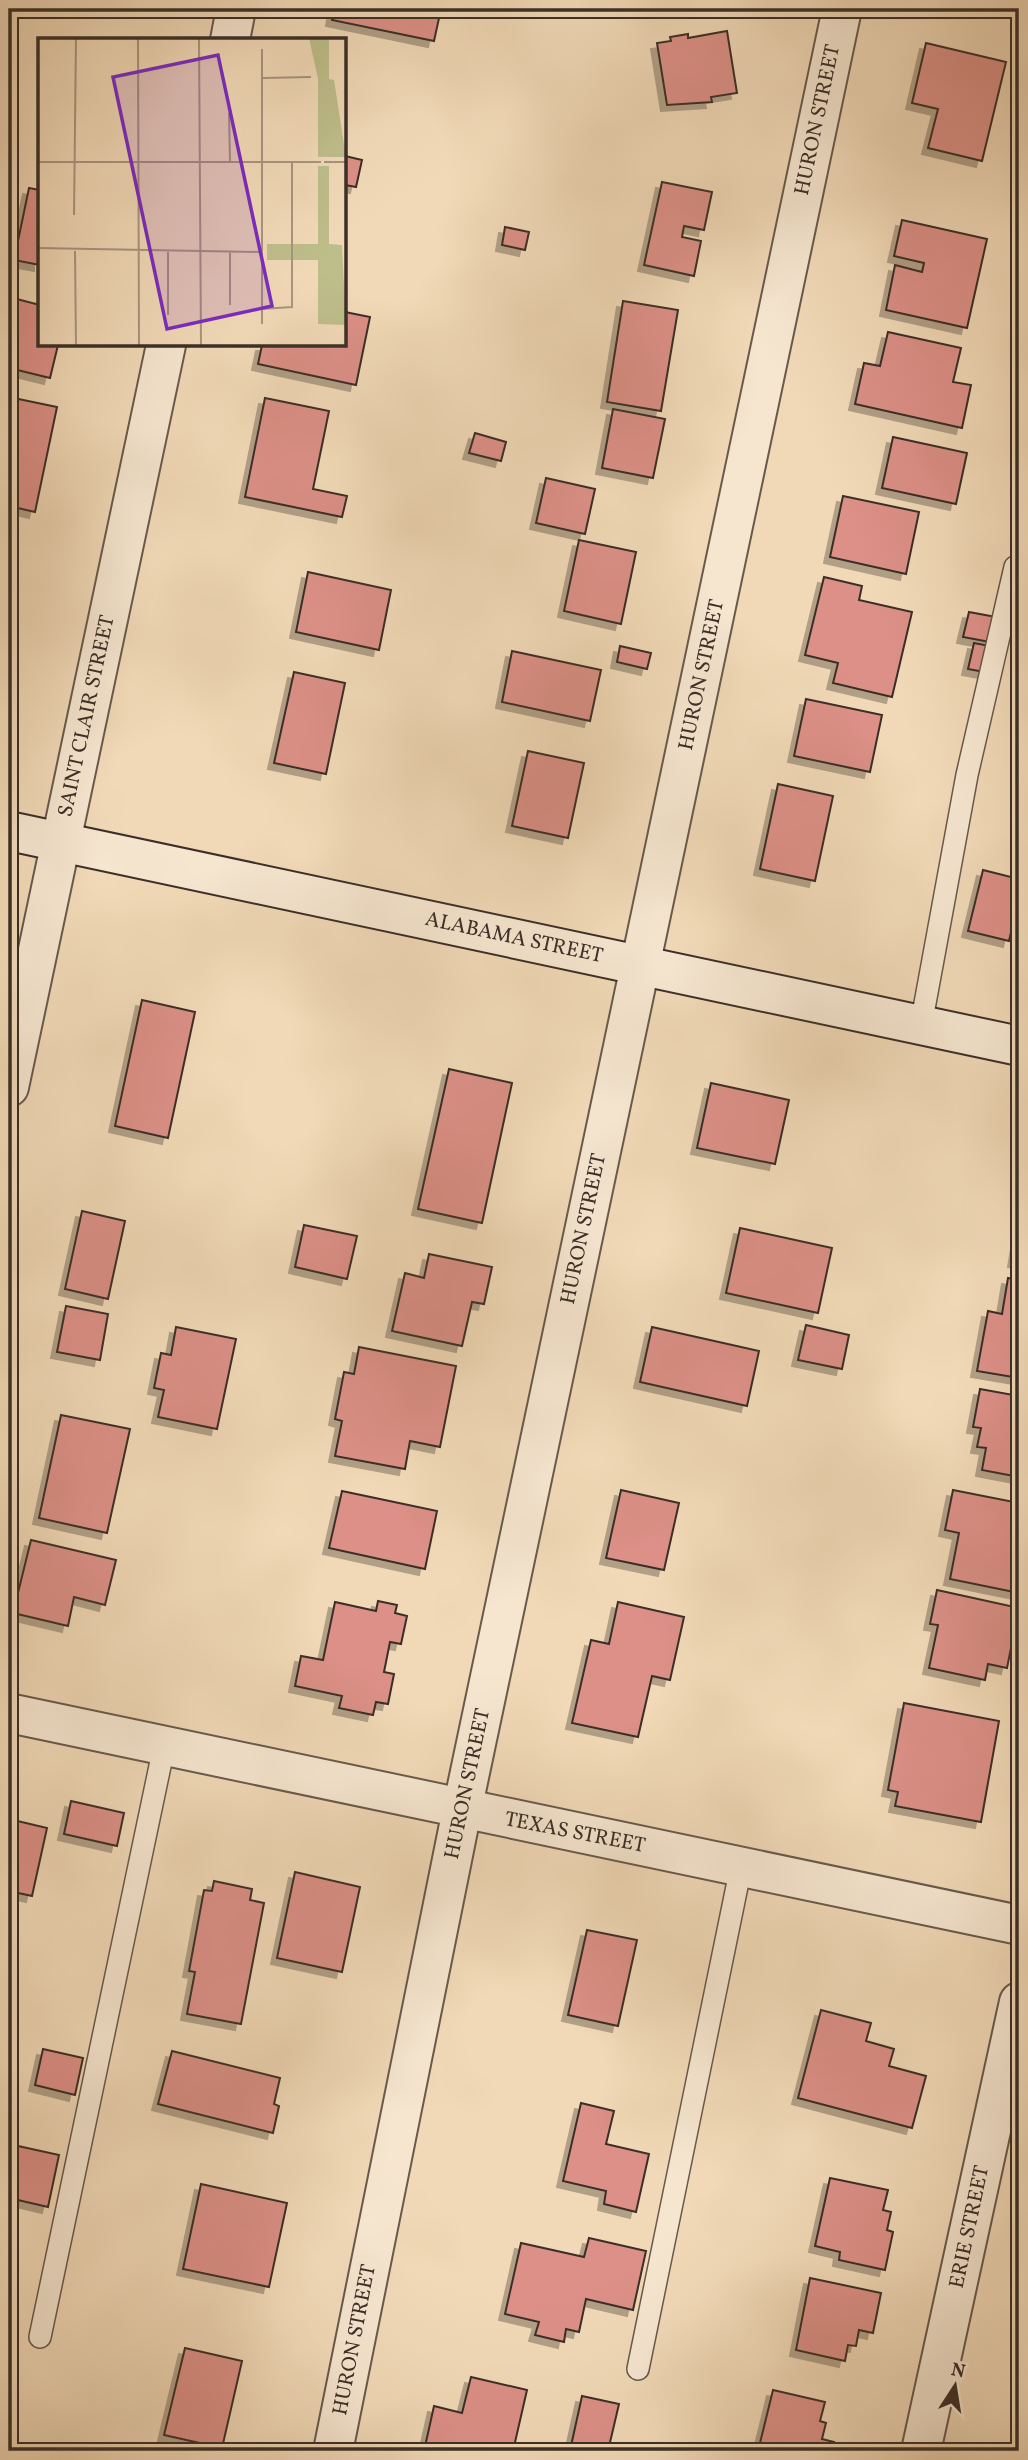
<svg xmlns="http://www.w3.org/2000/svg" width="1028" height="2460" font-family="Vollkorn,serif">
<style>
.building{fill:#dc9087;stroke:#3b2f28;stroke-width:2;filter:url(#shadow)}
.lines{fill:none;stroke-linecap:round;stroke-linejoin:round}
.service-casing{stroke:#685a4c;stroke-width:24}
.minor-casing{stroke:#685a4c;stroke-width:42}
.secondary-casing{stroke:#3b2f28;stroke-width:42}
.service{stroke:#f6e6d0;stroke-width:21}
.minor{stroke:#f6e6d0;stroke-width:38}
.secondary{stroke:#f6e6d0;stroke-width:38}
.labels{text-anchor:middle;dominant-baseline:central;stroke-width:5;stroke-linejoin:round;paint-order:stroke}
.street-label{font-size:21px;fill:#3b2f28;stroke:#f6e6d0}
.inset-road{fill:none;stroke:#a8957e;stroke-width:2}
.view{fill:#7b2cbf;fill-opacity:0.15;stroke:#7b2cbf;stroke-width:3.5}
.inset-edge{fill:none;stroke:#3b2f28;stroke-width:3.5}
</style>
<defs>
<filter id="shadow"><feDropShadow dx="-6" dy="6" stdDeviation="0" flood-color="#0004"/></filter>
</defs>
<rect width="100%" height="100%" fill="#f1d9b7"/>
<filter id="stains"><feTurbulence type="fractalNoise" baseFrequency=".00286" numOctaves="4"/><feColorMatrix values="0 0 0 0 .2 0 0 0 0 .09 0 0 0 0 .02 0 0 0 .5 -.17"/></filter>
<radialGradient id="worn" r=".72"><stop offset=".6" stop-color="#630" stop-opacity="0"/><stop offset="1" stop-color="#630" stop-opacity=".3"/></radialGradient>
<path class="building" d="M 334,9 L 441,9 L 434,41 L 332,20 Z
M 727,31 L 737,93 L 711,97 L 712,102 L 667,105 L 657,43 L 671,41 L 670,37 L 688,34 L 688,38 Z
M 926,43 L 1006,62 L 982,161 L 928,148 L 938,109 L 912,103 Z
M 345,156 L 362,160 L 356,187 L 345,185 Z
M 662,182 L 712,192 L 704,230 L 684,226 L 682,237 L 701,241 L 694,276 L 644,265 Z
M 29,188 L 40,190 L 40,265 L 14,260 Z
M 902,220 L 987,239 L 967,328 L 886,310 L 895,265 L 922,272 L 924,263 L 894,256 Z
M 505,227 L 529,232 L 525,250 L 502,245 Z
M 9,297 L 40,305 L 40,345 L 58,345 L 50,378 L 9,368 Z
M 623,301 L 678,310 L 661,411 L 607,402 Z
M 345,312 L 370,317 L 356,385 L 258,364 L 262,345 L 345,345 Z
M 888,332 L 961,348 L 953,382 L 971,385 L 962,428 L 855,404 L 864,363 L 880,366 Z
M 9,397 L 57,407 L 35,512 L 9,506 Z
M 265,398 L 329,411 L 313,489 L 347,496 L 342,517 L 245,497 Z
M 613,409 L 665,419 L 653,478 L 602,468 Z
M 475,433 L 506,442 L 501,461 L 469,453 Z
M 893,437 L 967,453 L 956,504 L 882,488 Z
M 546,478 L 595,489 L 585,534 L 536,523 Z
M 843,496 L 919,512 L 906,574 L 830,557 Z
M 579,540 L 636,552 L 621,624 L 564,611 Z
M 308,572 L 391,590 L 379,650 L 296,632 Z
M 824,577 L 862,586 L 859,600 L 912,612 L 892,697 L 833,683 L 838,663 L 805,655 Z
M 969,612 L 996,617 L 990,642 L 963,637 Z
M 974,643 L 995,647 L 990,673 L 968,669 Z
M 620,646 L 651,653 L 647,669 L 617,662 Z
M 512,651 L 601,670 L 590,721 L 502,702 Z
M 294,672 L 345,683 L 326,774 L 274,763 Z
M 806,699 L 882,715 L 870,772 L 794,756 Z
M 528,751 L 584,763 L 568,838 L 512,826 Z
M 778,784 L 833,796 L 815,881 L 760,869 Z
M 983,870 L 1019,879 L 1019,911 L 1016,910 L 1009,941 L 968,931 Z
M 142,1000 L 195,1012 L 168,1138 L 115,1126 Z
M 449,1069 L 512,1083 L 482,1223 L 418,1209 Z
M 711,1083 L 789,1100 L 775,1164 L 697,1148 Z
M 82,1211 L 125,1221 L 108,1299 L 65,1289 Z
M 304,1225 L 357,1236 L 347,1279 L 295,1267 Z
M 740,1228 L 832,1248 L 818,1313 L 726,1293 Z
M 1019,1232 L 1019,1262 L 1014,1261 Z
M 429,1254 L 492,1267 L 484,1304 L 472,1302 L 462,1346 L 392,1331 L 405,1273 L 424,1278 Z
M 1008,1278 L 1019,1280 L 1019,1378 L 977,1371 L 988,1311 L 1002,1314 Z
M 66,1306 L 108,1314 L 100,1360 L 57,1352 Z
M 806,1325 L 849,1335 L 842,1369 L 798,1360 Z
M 176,1327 L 236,1339 L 217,1429 L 158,1417 L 164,1390 L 154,1388 L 161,1353 L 171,1355 Z
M 652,1327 L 759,1351 L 747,1406 L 640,1382 Z
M 359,1347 L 456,1366 L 440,1447 L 410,1441 L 405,1469 L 335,1456 L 342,1421 L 335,1419 L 344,1372 L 354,1374 Z
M 980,1389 L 1019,1396 L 1019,1477 L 982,1470 L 986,1448 L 977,1447 L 981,1428 L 973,1427 Z
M 61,1415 L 130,1429 L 107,1533 L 39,1518 Z
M 621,1490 L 679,1503 L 664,1570 L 606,1558 Z
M 953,1490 L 1019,1503 L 1019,1593 L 950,1579 L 959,1533 L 945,1530 Z
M 342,1491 L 437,1511 L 425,1569 L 329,1548 Z
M 31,1540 L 116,1560 L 105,1605 L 74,1597 L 68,1626 L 13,1613 Z
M 937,1590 L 1019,1608 L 1007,1668 L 988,1664 L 985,1680 L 929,1668 L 938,1625 L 930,1624 Z
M 378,1601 L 397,1605 L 395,1613 L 407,1616 L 401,1644 L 390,1642 L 384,1672 L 394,1674 L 388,1704 L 376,1702 L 373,1715 L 339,1708 L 342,1696 L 295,1686 L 301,1656 L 323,1660 L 335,1602 L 376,1611 Z
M 618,1602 L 684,1617 L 670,1680 L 652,1676 L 638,1737 L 572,1723 L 591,1640 L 609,1644 Z
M 904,1703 L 999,1721 L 981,1822 L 895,1806 L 898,1792 L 888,1790 Z
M 71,1801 L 124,1813 L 117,1846 L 64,1834 Z
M 9,1819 L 47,1828 L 32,1896 L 9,1891 Z
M 295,1872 L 360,1887 L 342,1972 L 277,1958 Z
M 214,1881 L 252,1889 L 250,1900 L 264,1903 L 241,2024 L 187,2014 L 195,1972 L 189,1971 L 204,1890 L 212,1891 Z
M 587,1930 L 637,1940 L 618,2026 L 568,2015 Z
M 821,2010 L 871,2023 L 866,2041 L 894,2049 L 889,2066 L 926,2076 L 912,2128 L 798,2098 Z
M 43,2049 L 83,2058 L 75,2095 L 35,2085 Z
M 172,2051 L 280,2078 L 274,2104 L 279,2106 L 273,2133 L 158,2104 Z
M 581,2103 L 614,2111 L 606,2144 L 649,2154 L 636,2212 L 604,2204 L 606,2191 L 563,2181 Z
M 9,2144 L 59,2155 L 48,2207 L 9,2198 Z
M 830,2178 L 888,2190 L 883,2210 L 891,2212 L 887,2230 L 893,2232 L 885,2270 L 839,2260 L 840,2252 L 815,2246 Z
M 201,2184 L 287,2203 L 269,2287 L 183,2269 Z
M 589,2238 L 646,2251 L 633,2310 L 586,2299 L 579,2332 L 566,2329 L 564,2342 L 535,2335 L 539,2322 L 505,2314 L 521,2243 L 584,2257 Z
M 810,2278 L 881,2293 L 873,2333 L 859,2330 L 856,2346 L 848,2345 L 845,2361 L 796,2350 Z
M 185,2348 L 242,2361 L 222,2448 L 164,2435 Z
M 471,2377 L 527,2390 L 513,2451 L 424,2451 L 434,2406 L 462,2413 Z
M 773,2390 L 825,2402 L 820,2421 L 826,2423 L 822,2439 L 834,2442 L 832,2451 L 758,2451 Z
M 582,2396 L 619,2404 L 608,2451 L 571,2446 Z"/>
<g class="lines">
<defs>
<path id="service" d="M 921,1025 L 967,775 L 1015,567
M 40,2337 L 164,1747
M 638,2369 L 741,1867"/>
<path id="minor" d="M 230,40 L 236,9
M 9,1087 L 166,345
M 9,1713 L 1019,1925
M 333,2451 L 462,1810 L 842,9
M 921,2451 L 1019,2002"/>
<path id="secondary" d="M 9,831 L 1019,1046"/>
</defs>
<use href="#service" class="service-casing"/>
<use href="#minor" class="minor-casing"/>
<use href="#secondary" class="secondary-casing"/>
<use href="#service" class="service"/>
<use href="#minor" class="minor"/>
<use href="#secondary" class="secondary"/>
</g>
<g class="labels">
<g class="street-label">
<text transform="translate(818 120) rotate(-78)">HURON STREET</text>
<text transform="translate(702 675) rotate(-78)">HURON STREET</text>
<text transform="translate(87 716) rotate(-78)">SAINT CLAIR STREET</text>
<text transform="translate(514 938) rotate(12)">ALABAMA STREET</text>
<text transform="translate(584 1229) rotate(-78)">HURON STREET</text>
<text transform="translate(468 1784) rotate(-78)">HURON STREET</text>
<text transform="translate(575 1833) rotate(11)">TEXAS STREET</text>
<text transform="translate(970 2227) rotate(-78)">ERIE STREET</text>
<text transform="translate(355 2340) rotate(-79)">HURON STREET</text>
</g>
</g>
<g transform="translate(38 38)">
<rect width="308" height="308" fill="#f1d9b7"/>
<path d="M 271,0 L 291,0 L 291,41 L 296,42 L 308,119 L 280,119 L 280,41 ZM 280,128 L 291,128 L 291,206 L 304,207 L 308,287 L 280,286 L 280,222 L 229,222 L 229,206 L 280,206 Z" fill="#bebe8b"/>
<path class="inset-road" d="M 100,0 L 101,308M 161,0 L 163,308M 225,40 L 273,39M 191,75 L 192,124M 0,124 L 283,124M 286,124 L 308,124M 36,177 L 38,0M 0,210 L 223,214M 37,213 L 38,308M 130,214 L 130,277M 192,214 L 192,267M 223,271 L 254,269 L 254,124M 224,286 L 224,11"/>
<path class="view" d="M 180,17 L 234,268 L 129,291 L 75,39 Z"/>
<rect width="308" height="308" class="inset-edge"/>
</g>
<rect width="1028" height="2460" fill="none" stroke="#f1d9b7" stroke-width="35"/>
<rect x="10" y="10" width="1007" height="2439" fill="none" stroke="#3b2f28" stroke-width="3.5"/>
<rect x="18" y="18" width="993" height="2425" fill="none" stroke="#3b2f28" stroke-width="2"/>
<g transform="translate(955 2386) rotate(12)" stroke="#f6e6d0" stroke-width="5" paint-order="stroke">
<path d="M0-5L12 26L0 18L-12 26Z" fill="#3b2f28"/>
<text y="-10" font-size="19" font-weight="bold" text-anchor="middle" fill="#3b2f28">N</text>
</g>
<rect width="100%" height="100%" filter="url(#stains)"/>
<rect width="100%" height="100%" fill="url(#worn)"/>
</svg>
